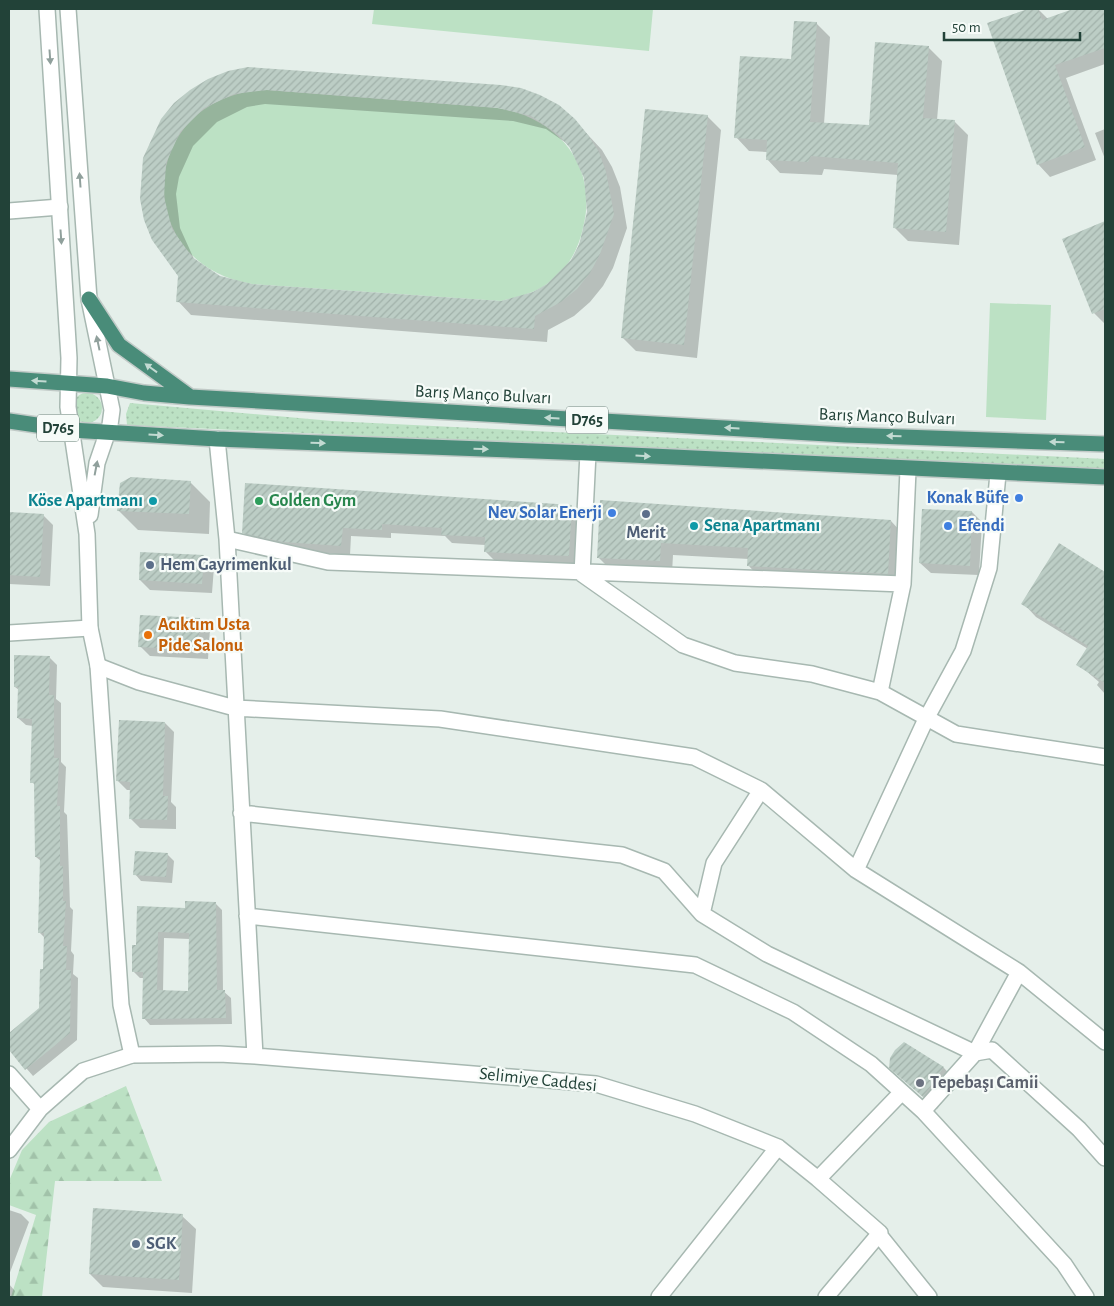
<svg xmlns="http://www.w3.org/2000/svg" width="1114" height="1306" font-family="'Alegreya Sans',sans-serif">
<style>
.grass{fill:url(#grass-dots)}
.forest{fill:url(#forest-firs)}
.garden{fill:#bce1c4}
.shadow{fill:#0003;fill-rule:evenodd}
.building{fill:url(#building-hatch);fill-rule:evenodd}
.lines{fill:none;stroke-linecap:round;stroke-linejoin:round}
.minor-casing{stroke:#a7b8b1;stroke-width:18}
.tertiary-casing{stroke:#a7b8b1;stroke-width:18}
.trunk-casing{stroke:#c1cac7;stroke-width:18}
.minor{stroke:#fff;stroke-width:15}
.tertiary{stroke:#fff;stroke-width:15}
.trunk{stroke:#498c79;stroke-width:15}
.oneway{fill:#90a09c}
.oneway2{fill:#c2dad2}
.shop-dot{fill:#3f7fe0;stroke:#f6fbf8;stroke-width:2}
.culture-dot{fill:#0f9aa8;stroke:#f6fbf8;stroke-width:2}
.leisure-dot{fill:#2e9e5b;stroke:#f6fbf8;stroke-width:2}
.service-dot{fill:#5c6f8a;stroke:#f6fbf8;stroke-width:2}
.food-dot{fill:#e8710a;stroke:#f6fbf8;stroke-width:2}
.worship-dot{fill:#6b7280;stroke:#f6fbf8;stroke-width:2}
.labels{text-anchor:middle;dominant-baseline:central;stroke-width:4.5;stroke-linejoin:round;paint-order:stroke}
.shield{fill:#f6fbf8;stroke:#627a72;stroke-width:1}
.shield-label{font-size:16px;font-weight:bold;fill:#224238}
.street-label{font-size:18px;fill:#224238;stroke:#f6fbf8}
.shop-label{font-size:18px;font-weight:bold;fill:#366cbe;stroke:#f6fbf8;text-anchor:end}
.culture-label{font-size:18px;font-weight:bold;fill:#0d838f;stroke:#f6fbf8;text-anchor:end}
.leisure-label{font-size:18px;font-weight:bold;fill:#27864d;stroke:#f6fbf8;text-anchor:start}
.service-label{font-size:18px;font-weight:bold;fill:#4e5e75;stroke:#f6fbf8;text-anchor:start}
.food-label{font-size:18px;font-weight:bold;fill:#c56008;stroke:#f6fbf8;text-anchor:start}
.worship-label{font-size:18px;font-weight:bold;fill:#5b616d;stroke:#f6fbf8;text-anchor:start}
</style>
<defs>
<pattern id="grass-dots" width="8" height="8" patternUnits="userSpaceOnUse" patternTransform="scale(1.25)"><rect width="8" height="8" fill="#bce1c4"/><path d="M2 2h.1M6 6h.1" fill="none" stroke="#a1c2a9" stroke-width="1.8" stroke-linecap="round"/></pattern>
<pattern id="forest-firs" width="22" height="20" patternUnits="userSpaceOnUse" patternTransform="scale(1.25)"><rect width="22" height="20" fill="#bce1c4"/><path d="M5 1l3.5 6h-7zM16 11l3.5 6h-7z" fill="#a1c2a9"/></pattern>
<pattern id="building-hatch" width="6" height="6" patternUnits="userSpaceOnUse" patternTransform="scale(1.25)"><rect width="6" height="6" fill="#bccdc5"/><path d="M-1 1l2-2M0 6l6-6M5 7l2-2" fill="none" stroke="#a1b1aa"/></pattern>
</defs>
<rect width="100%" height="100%" fill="#e5efea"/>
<path class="grass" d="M72 408a15 15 0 1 1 30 0a15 15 0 1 1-30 0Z
M 130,403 L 332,421 L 1105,459 L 1105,470 L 127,425 L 126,414 Z"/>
<path class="forest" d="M 126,1086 L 162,1181 L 55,1181 L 42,1297 L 11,1297 L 36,1215 L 9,1205 L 9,1181 L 22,1150 L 49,1122 Z"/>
<path class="garden" d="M 374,9 L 653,9 L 649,51 L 372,24 Z
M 267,90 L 498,108 C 558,118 599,166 583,228 C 578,251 567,270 547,284 C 533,294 517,297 501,301 L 252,284 C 126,263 139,93 267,90 Z
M 990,303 L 1051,305 L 1046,420 L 986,417 Z"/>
<path class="shadow" d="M 1032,9 L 1038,9 L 1048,19 L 1077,9 L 1105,9 L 1105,64 L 1066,78 L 1096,160 L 1050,177 L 1038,164 L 989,23 Z
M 816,23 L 830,37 L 824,124 L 870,127 L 928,47 L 942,61 L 937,120 L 954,121 L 968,135 L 959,245 L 908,241 L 894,227 L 898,175 L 824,169 L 822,175 L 780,173 L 767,159 L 767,152 L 749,151 L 736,137 L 793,61 Z
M 248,69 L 574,120 L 602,150 L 612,167 L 620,187 L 627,228 L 613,268 L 603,286 L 590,302 L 574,316 L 548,330 L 547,342 L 191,315 L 178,301 L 180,276 L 145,158 ZM 265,104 L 513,121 L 546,129 L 569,145 L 586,178 L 589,212 L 586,229 L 572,260 L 548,285 L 517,300 L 484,303 L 252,285 L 219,277 L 194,259 L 180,228 L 176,194 L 179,177 L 193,146 L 217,122 L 247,107 Z
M 707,116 L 721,130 L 697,358 L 636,351 L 623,338 Z
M 1105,129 L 1105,159 L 1095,133 Z
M 1105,223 L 1105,323 L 1104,323 L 1094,313 L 1063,240 Z
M 190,482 L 210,502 L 209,534 L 138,530 L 118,510 Z
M 601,502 L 891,521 L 902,533 L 899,585 L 760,578 L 749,566 L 749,559 L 673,555 L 672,573 L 610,569 L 598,557 Z
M 571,506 L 580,515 L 577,565 L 494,560 L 485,551 L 485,545 L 452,543 L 445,536 L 391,533 L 391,538 L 351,536 L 350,555 L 293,551 L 252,541 L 243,532 Z
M 972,512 L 982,522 L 979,575 L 931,573 L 920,563 Z
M 9,513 L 43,515 L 53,525 L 50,586 L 9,584 Z
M 1059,545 L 1105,573 L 1105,694 L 1097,685 L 1099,682 L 1078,664 L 1088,649 L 1036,617 L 1023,603 Z
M 203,557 L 214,567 L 212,593 L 150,590 L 140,580 Z
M 200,619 L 210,629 L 208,659 L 150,656 L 140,646 Z
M 49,657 L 57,665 L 56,699 L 61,703 L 61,762 L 66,767 L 64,812 L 67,815 L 70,907 L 73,910 L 71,951 L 74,955 L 73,974 L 78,978 L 77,1040 L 33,1076 L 9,1048 L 9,1034 L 41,1008 L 45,938 L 39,932 L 41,861 L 36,857 L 36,786 L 32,782 L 33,726 L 26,725 L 18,718 L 19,690 L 15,687 Z
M 165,723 L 174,732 L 171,802 L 176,807 L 176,829 L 140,828 L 131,819 L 131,790 L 127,790 L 118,781 Z
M 167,854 L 174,861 L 172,883 L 141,881 L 135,874 Z
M 216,904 L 222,910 L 223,991 L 231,998 L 232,1024 L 150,1025 L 144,1018 L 144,978 L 140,978 L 133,971 L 137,946 L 186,909 ZM 164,938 L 190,939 L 189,992 L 163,992 Z
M 904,1044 L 944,1068 L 957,1082 L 937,1109 L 890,1067 Z
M 9,1210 L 21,1214 L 29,1222 L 9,1275 Z
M 182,1216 L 196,1229 L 192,1293 L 103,1287 L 90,1274 Z
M 9,1284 L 15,1291 L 13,1297 L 9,1297 Z"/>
<path class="building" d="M 1028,9 L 1038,9 L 1042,20 L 1073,9 L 1105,9 L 1105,48 L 1055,65 L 1085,147 L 1037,165 L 987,23 Z
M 794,21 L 817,22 L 810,122 L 869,125 L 875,42 L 929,46 L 923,118 L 955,120 L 946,232 L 893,228 L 898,163 L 811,156 L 808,162 L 766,160 L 767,140 L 734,138 L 740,56 L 791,59 Z
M 248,67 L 501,85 L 521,88 L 540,95 L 559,105 L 575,119 L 588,135 L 599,152 L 606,172 L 614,214 L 600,254 L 590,273 L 577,289 L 561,302 L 535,316 L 534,329 L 176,302 L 178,276 L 152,240 L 144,220 L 140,199 L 143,158 L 161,119 L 174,103 L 190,90 L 208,79 L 228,71 ZM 267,90 L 498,108 L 531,116 L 559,135 L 570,148 L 584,178 L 587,212 L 579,245 L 571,260 L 547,284 L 533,292 L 501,301 L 252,284 L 220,276 L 192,257 L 172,229 L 164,197 L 166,163 L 180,132 L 204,108 L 234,94 Z
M 645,109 L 708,115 L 684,345 L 621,338 Z
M 1105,221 L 1105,309 L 1092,314 L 1062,239 Z
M 131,477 L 191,481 L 189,514 L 117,511 L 120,483 Z
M 245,483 L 572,505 L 569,556 L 484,552 L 485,537 L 441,535 L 442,528 L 382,524 L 382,530 L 343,528 L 341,546 L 283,542 L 242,533 Z
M 600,500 L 891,520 L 888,574 L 747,566 L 748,548 L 661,543 L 660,561 L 597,558 Z
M 922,509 L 972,511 L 970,566 L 919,563 Z
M 9,512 L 44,514 L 40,577 L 9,575 Z
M 1059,543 L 1105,572 L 1105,683 L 1076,665 L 1088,646 L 1021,604 Z
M 140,552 L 204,555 L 202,584 L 139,580 Z
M 140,615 L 200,618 L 198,650 L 138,647 Z
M 14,655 L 50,656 L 49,695 L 54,695 L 54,758 L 59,758 L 57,806 L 60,806 L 60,866 L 63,866 L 63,901 L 66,901 L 63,946 L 67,946 L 66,970 L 71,970 L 70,1033 L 25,1070 L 9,1050 L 9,1033 L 39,1008 L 40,969 L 43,969 L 44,933 L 38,933 L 40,857 L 35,857 L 34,783 L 30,783 L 32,719 L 17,718 L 18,687 L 14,687 Z
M 119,720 L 165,722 L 163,796 L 168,796 L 167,820 L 129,819 L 130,782 L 116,781 Z
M 135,851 L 168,853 L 166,877 L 133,875 Z
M 185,901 L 216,902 L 217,990 L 225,990 L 226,1018 L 142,1019 L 143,972 L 132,972 L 132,945 L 136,945 L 137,906 L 185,908 ZM 158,932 L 189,933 L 188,991 L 157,990 Z
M 904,1042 L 944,1067 L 923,1097 L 889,1068 L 890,1058 L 895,1050 Z
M 93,1208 L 183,1214 L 179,1280 L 89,1274 Z"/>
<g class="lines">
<defs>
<path id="minor" d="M 9,211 L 60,207
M 217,439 L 227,539 L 328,562 L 903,584 L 880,692 L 956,734 L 1105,757
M 588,453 L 582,574 L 683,645 L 735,663 L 812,674 L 880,692
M 227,539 L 255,1056
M 903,584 L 908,470
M 9,633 L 90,628
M 98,666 L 139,682 L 235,708 L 440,719 L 694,757 L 761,790 L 856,870 L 1019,972 L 1105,1042
M 241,813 L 622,855 L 664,871 L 702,914 L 767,954 L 975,1053 L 992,1050 L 1079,1129 L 1105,1158
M 856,870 L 926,719 L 963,651 L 989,568 L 998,474
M 702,914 L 714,863 L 761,790
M 247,916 L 695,965 L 793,1012 L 871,1064 L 923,1111 L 1064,1264 L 1086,1297
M 9,1074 L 40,1109
M 923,1111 L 975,1053 L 1019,972
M 9,1150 L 40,1109 L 83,1071 L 132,1055 L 219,1054 L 255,1056 L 596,1084 L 695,1114 L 778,1147 L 818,1179 L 880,1233 L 880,1236 L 929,1297
M 818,1179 L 901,1093
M 659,1297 L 778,1147
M 826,1297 L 880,1233"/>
<path id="tertiary" d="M 47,9 L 69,358 L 68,407 L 87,534 L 90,628 L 98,666 L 121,1005 L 132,1055
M 68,9 L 89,299 L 112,410 L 110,425 L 97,463 L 90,515"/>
<path id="trunk" d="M 89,299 L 119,345 L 189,396
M 9,379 L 107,386 L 144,393 L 190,397 L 845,435 L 1105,444
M 9,421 L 71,430 L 217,439 L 588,453 L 1105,477"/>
</defs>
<use href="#minor" class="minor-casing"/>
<use href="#tertiary" class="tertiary-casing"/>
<use href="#trunk" class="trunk-casing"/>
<use href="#minor" class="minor"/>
<use href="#tertiary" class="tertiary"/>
<use href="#trunk" class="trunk"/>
</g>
<defs><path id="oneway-solid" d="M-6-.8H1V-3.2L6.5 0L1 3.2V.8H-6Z" transform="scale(1.25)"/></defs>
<g class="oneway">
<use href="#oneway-solid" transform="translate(50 57) rotate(86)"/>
<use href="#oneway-solid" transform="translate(80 180) rotate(-94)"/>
<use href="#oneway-solid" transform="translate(61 237) rotate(86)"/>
<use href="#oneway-solid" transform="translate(98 343) rotate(-102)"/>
<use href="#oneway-solid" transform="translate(96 468) rotate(-79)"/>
</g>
<g class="oneway2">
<use href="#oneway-solid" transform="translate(151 368) rotate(-144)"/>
<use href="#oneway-solid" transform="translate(39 381) rotate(-176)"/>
<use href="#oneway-solid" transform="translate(552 418) rotate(-177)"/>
<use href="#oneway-solid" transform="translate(732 428) rotate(-177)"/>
<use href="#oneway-solid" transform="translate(156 435) rotate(4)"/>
<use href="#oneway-solid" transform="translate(894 436) rotate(-178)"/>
<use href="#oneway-solid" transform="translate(1057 442) rotate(-178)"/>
<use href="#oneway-solid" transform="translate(318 443) rotate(2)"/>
<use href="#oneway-solid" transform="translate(481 449) rotate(2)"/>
<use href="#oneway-solid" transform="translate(643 456) rotate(3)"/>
</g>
<g class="shop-dot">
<circle cx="1019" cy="498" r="5"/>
<circle cx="612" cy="513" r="5"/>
<circle cx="948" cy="526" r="5"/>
</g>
<g class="culture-dot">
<circle cx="153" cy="501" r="5"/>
<circle cx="694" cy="526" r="5"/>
</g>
<circle class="leisure-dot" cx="259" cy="501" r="5"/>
<g class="service-dot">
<circle cx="646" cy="514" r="5"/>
<circle cx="150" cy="565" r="5"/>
<circle cx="136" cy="1244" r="5"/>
</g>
<circle class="food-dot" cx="148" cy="635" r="5"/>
<circle class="worship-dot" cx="920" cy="1083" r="5"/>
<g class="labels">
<g class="shield">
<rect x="566" y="406.5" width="42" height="27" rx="4"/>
<rect x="37" y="414.5" width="42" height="27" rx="4"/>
</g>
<g class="shield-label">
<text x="587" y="420">D765</text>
<text x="58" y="428">D765</text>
</g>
<g class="street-label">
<text transform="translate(483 395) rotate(3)">Barış Manço Bulvarı</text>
<text transform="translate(887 417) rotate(2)">Barış Manço Bulvarı</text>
<text transform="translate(538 1080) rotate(6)">Selimiye Caddesi</text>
</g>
<g class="shop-label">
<text x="1009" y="498">Konak Büfe</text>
<text x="602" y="513">Nev Solar Enerji</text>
<text x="958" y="526" text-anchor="start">Efendi</text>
</g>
<g class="culture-label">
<text x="143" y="501">Köse Apartmanı</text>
<text x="704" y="526" text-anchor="start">Sena Apartmanı</text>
</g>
<g class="leisure-label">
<text x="269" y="501">Golden Gym</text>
</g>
<g class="service-label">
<text x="646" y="533" text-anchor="middle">Merit</text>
<text x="160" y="565">Hem Gayrimenkul</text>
<text x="146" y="1244">SGK</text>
</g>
<g class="food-label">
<text x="158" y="625">Acıktım Usta<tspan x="158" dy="21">Pide Salonu</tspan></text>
</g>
<g class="worship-label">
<text x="930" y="1083">Tepebaşı Camii</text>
</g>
</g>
<rect width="1114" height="1306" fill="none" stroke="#224238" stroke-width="20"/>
<path d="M944 32v8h136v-8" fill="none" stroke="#224238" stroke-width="2.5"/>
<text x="952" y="32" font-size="15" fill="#224238" stroke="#f6fbf8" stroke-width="4" paint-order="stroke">50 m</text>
</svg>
